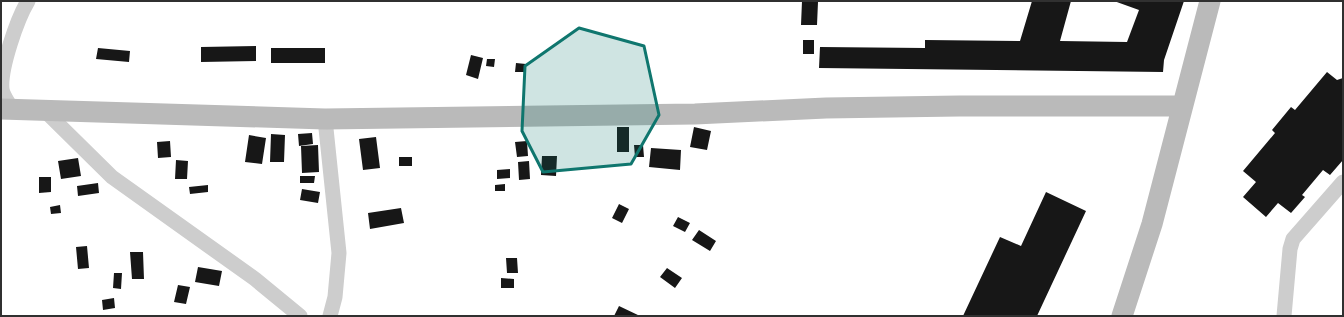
<svg xmlns="http://www.w3.org/2000/svg" width="1344" height="317" font-family="Montserrat,sans-serif">
<style>
.building{fill:#171717}
.lines{fill:none;stroke-linecap:round;stroke-linejoin:round}
.street{stroke:#cdcdcd;stroke-width:15}
.secondary{stroke:#bababa;stroke-width:21}
.marked{fill:#0f766e;fill-opacity:0.2;stroke:#0f766e;stroke-width:3;stroke-linejoin:round}
</style>
<rect width="100%" height="100%" fill="#fff"/>
<path class="building" d="M 802,1 L 818,2 L 817,25 L 801,25 Z
M 1032,1 L 1071,1 L 1060,41 L 1127,42 L 1139,10 L 1114,1 L 1184,1 L 1164,60 L 1163,72 L 819,68 L 820,47 L 925,48 L 925,40 L 1020,41 Z
M 803,40 L 814,40 L 814,54 L 803,54 Z
M 256,46 L 256,61 L 201,62 L 201,47 Z
M 98,48 L 130,51 L 129,62 L 96,59 Z
M 271,48 L 325,48 L 325,63 L 271,63 Z
M 471,55 L 483,58 L 478,79 L 466,75 Z
M 487,59 L 495,59 L 494,67 L 486,66 Z
M 516,63 L 526,64 L 525,72 L 515,72 Z
M 1327,72 L 1337,80 L 1343,78 L 1343,160 L 1330,175 L 1323,170 L 1302,195 L 1305,197 L 1291,213 L 1278,203 L 1266,217 L 1243,197 L 1256,182 L 1243,171 L 1275,133 L 1272,130 L 1291,107 L 1295,110 Z
M 617,127 L 629,127 L 629,152 L 617,152 Z
M 694,127 L 711,131 L 707,150 L 690,147 Z
M 312,133 L 313,144 L 299,146 L 298,134 Z
M 271,134 L 285,135 L 284,162 L 270,162 Z
M 249,135 L 266,138 L 262,164 L 245,162 Z
M 376,137 L 380,168 L 363,170 L 359,139 Z
M 170,141 L 171,157 L 158,158 L 157,142 Z
M 527,141 L 528,156 L 517,157 L 515,142 Z
M 318,145 L 319,172 L 302,173 L 301,146 Z
M 634,145 L 643,145 L 644,157 L 635,157 Z
M 651,148 L 681,150 L 680,170 L 649,167 Z
M 542,156 L 557,156 L 556,176 L 541,175 Z
M 399,157 L 412,157 L 412,166 L 399,166 Z
M 78,158 L 81,176 L 61,179 L 58,161 Z
M 176,160 L 188,161 L 187,179 L 175,179 Z
M 529,161 L 530,179 L 519,180 L 518,162 Z
M 510,169 L 510,178 L 497,179 L 497,170 Z
M 300,176 L 315,176 L 314,183 L 300,183 Z
M 39,177 L 51,177 L 51,192 L 39,193 Z
M 98,183 L 99,193 L 78,196 L 77,186 Z
M 505,184 L 505,191 L 495,191 L 495,185 Z
M 208,185 L 208,192 L 190,194 L 189,187 Z
M 302,189 L 320,192 L 318,203 L 300,200 Z
M 1046,192 L 1086,211 L 1037,316 L 963,316 L 1000,237 L 1021,246 Z
M 619,204 L 629,209 L 622,223 L 612,218 Z
M 60,205 L 61,213 L 51,214 L 50,207 Z
M 401,208 L 404,223 L 370,229 L 368,213 Z
M 678,217 L 690,223 L 685,232 L 673,226 Z
M 699,230 L 716,241 L 710,251 L 692,240 Z
M 87,246 L 89,268 L 78,269 L 76,247 Z
M 130,252 L 143,252 L 144,279 L 132,279 Z
M 506,258 L 517,258 L 518,273 L 507,273 Z
M 198,267 L 222,271 L 219,286 L 195,282 Z
M 667,268 L 682,278 L 675,288 L 660,277 Z
M 114,273 L 122,273 L 121,289 L 113,288 Z
M 501,278 L 514,279 L 514,288 L 501,288 Z
M 178,285 L 190,287 L 186,304 L 174,302 Z
M 114,298 L 115,308 L 103,310 L 102,300 Z
M 619,306 L 640,316 L 614,316 Z"/>
<g class="lines">
<path class="street" d="M 12,109 C 9,103 3,96 2,89 C 0,69 17,19 28,1
M 43,109 L 112,177 L 255,279 L 300,316
M 325,119 L 339,253 L 335,297 L 330,316
M 1284,316 L 1290,249 L 1293,239 L 1343,182"/>
<path class="secondary" d="M 1,109 L 325,119 L 695,114 L 826,108 L 959,106 L 1182,106
M 1122,316 L 1152,224 L 1210,1"/>
</g>
<path class="marked" d="M 579,28 L 644,46 L 659,115 L 631,164 L 543,172 L 522,131 L 525,66 Z"/>
<rect width="1344" height="317" fill="none" stroke="#303030" stroke-width="4"/>
</svg>
